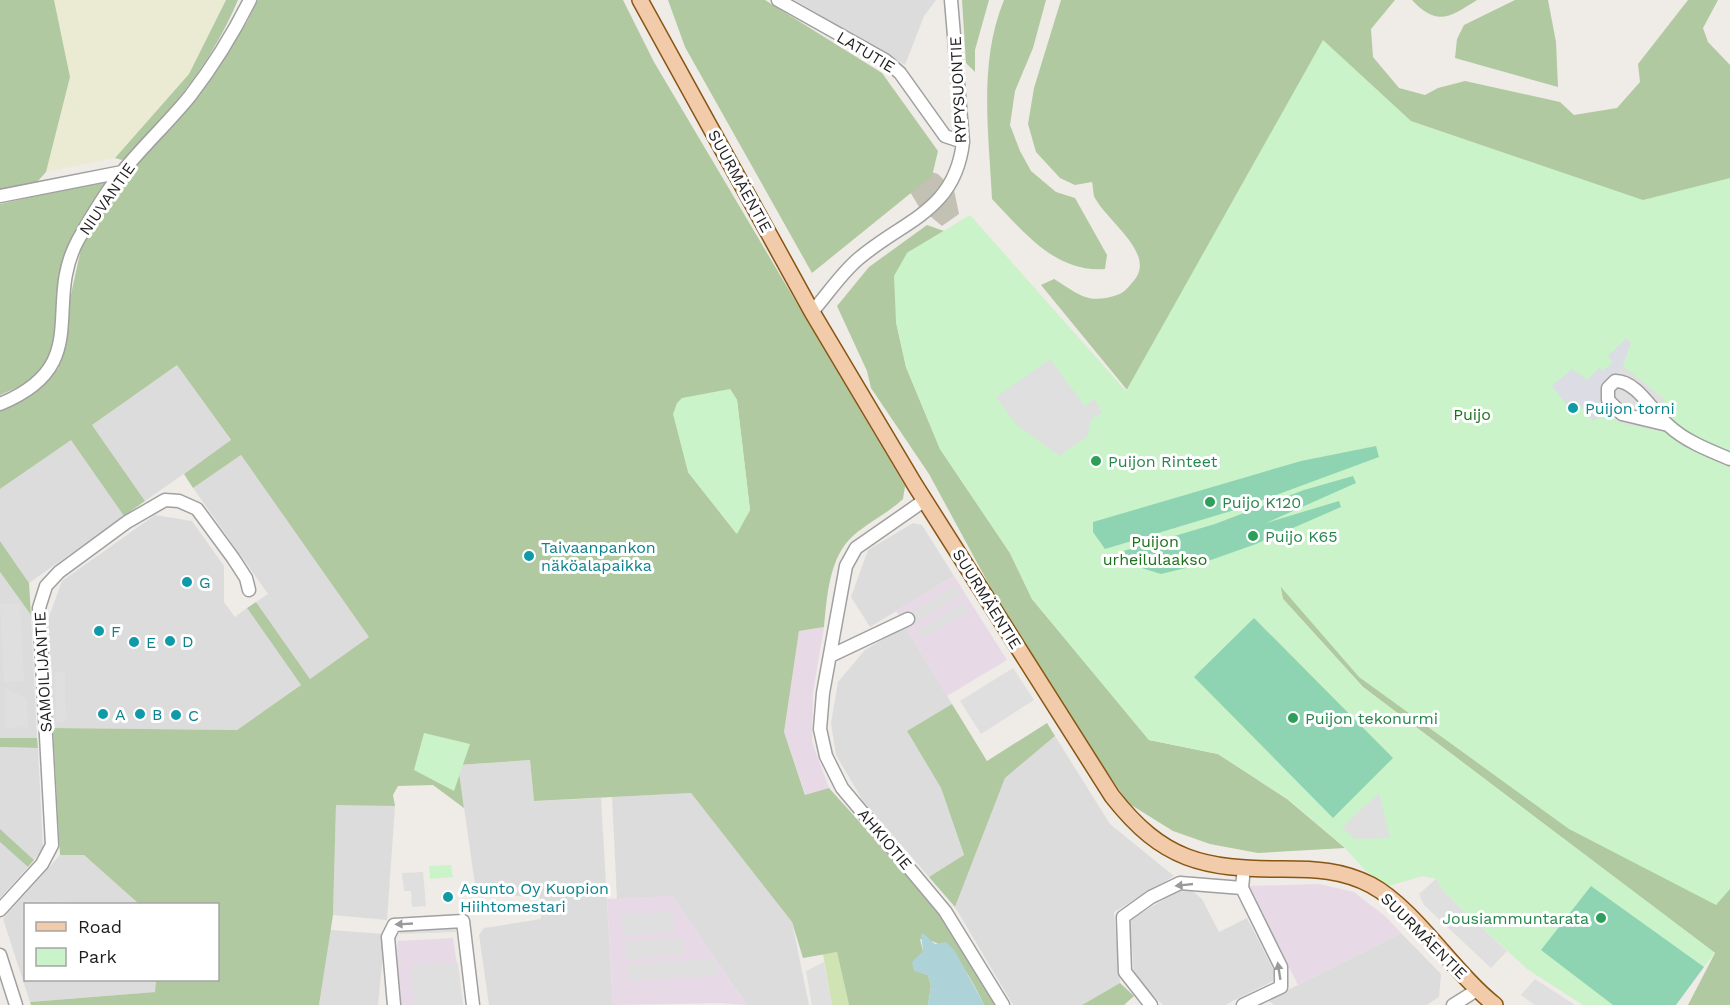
<svg xmlns="http://www.w3.org/2000/svg" width="1730" height="1005" font-family="'Work Sans',sans-serif">
<style>
.residential{fill:#dddcdd}
.industrial{fill:#e7dae6}
.construction{fill:#c2c1b3}
.farmland{fill:#ebebd4}
.grass{fill:#d0e3b3}
.forest{fill:#b1c9a0;fill-rule:evenodd}
.park{fill:#caf3c9}
.pitch{fill:#8ed4b2}
.parking{fill:#dfdfdf}
.plaza{fill:#dbdce4}
.water{fill:#add2d7}
.lines{fill:none;stroke-linecap:round;stroke-linejoin:round}
.minor-casing{stroke:#a0a0a0;stroke-width:15}
.major-casing{stroke:#895512;stroke-width:18}
.minor{stroke:#fff;stroke-width:12}
.major{stroke:#f1cbaa;stroke-width:15}
.oneway{fill:#9a9a9a}
.culture-dot{fill:#0f9aa8;stroke:#fff;stroke-width:2}
.leisure-dot{fill:#2e9e5b;stroke:#fff;stroke-width:2}
.labels{text-anchor:middle;dominant-baseline:central;stroke-width:6;stroke-linejoin:round;paint-order:stroke}
.street-label{font-size:16px;fill:#1f1f1f;stroke:#fff}
.culture-label{font-size:16px;fill:#0d838f;stroke:#fff;text-anchor:start}
.park-label{font-size:16px;fill:#1b7219;stroke:#fff}
.leisure-label{font-size:16px;fill:#27864d;stroke:#fff;text-anchor:start}
</style>
<rect width="100%" height="100%" fill="#efebe7"/>
<path class="residential" d="M 795,0 L 936,0 L 924,16 L 905,65 Z
M 177,364 L 231,441 L 145,501 L 92,425 Z
M 71,439 L 124,516 L 29,583 L 0,541 L 0,489 Z
M 241,455 L 370,637 L 310,679 L 256,602 L 268,594 L 193,488 Z
M 155,515 L 192,521 L 224,566 L 224,602 L 235,617 L 247,608 L 301,685 L 237,730 L 53,728 L 47,622 L 62,581 Z
M 913,523 L 922,525 L 954,576 L 870,627 L 851,597 L 868,550 Z
M 0,572 L 31,615 L 37,738 L 0,738 Z
M 905,626 L 952,704 L 907,731 L 941,788 L 964,856 L 929,877 L 863,801 L 836,755 L 831,723 L 838,682 L 865,650 Z
M 1055,736 L 1110,824 L 1174,876 L 1114,912 L 1120,983 L 1082,1005 L 1013,1005 L 955,907 L 1005,778 Z
M 0,747 L 38,748 L 43,849 L 34,860 L 0,829 Z
M 530,760 L 534,801 L 601,798 L 613,1005 L 489,1005 L 479,935 L 484,928 L 541,919 L 540,898 L 476,892 L 458,765 Z
M 691,793 L 792,922 L 809,1005 L 747,1005 L 672,896 L 617,899 L 612,797 Z
M 336,804 L 395,806 L 387,920 L 333,915 Z
M 0,842 L 28,867 L 0,898 Z
M 60,855 L 84,855 L 139,904 L 26,904 L 26,980 L 156,980 L 155,992 L 30,1002 L 3,919 Z
M 1186,886 L 1202,899 L 1219,932 L 1247,918 L 1275,973 L 1273,981 L 1225,1005 L 1163,1005 L 1134,976 L 1130,920 Z
M 330,930 L 385,934 L 378,1005 L 319,1005 Z
M 1401,933 L 1441,974 L 1439,997 L 1427,1005 L 1274,1005 L 1268,1000 Z"/>
<path class="industrial" d="M 954,576 L 1007,660 L 947,696 L 896,611 Z
M 824,627 L 813,692 L 812,742 L 829,788 L 806,796 L 784,732 L 799,631 Z
M 1319,884 L 1354,892 L 1386,917 L 1401,933 L 1298,985 L 1248,886 Z
M 672,896 L 747,1005 L 720,1003 L 613,1005 L 607,899 Z
M 453,938 L 463,1005 L 392,1005 L 398,941 Z"/>
<path class="construction" d="M 925,170 L 938,174 L 954,190 L 959,214 L 942,226 L 919,207 L 909,190 Z"/>
<path class="farmland" d="M 54,0 L 226,0 L 189,74 L 115,158 L 46,172 L 70,77 Z"/>
<path class="grass" d="M 837,952 L 849,1005 L 832,1005 L 823,954 Z"/>
<path class="forest" d="M 0,0 L 54,0 L 70,77 L 46,172 L 37,182 L 0,192 Z
M 226,0 L 238,0 C 211,64 174,106 129,156 L 122,160 L 115,158 L 189,74 Z
M 258,0 L 623,0 L 654,62 L 905,486 L 903,499 C 888,513 869,522 854,535 C 829,556 827,597 824,627 L 799,631 L 784,732 L 805,795 L 829,788 L 946,918 L 1000,1005 L 984,1005 C 971,978 953,940 920,939 L 923,951 L 920,957 L 922,973 L 928,975 L 931,986 L 928,1005 L 849,1005 L 837,952 L 803,958 L 792,922 L 691,793 L 534,801 L 530,760 L 458,765 L 464,808 L 433,785 L 398,786 L 393,795 L 395,806 L 336,805 L 333,915 L 319,1005 L 31,1005 L 30,1002 L 155,992 L 156,980 L 218,980 L 218,904 L 139,904 L 84,855 L 60,855 L 53,728 L 237,730 L 301,685 L 247,608 L 256,602 L 310,679 L 369,637 L 241,455 L 193,488 L 184,474 L 231,440 L 177,365 L 92,425 L 145,501 L 124,516 L 71,440 L 0,489 L 0,408 L 30,395 L 58,369 L 67,336 L 70,299 L 82,244 L 127,177 L 205,86 L 247,22 ZM 730,389 L 737,400 L 750,510 L 736,533 L 688,472 Z
M 668,0 L 765,0 L 882,73 L 938,151 L 932,176 L 812,273 L 685,47 Z
M 962,0 L 989,0 L 975,50 L 975,72 L 966,63 Z
M 1004,0 L 1046,0 L 1033,48 L 1015,91 L 1010,125 L 1020,151 L 1031,171 L 1056,192 L 1075,198 L 1107,255 L 1105,269 C 1055,273 1023,231 992,199 C 989,132 978,64 1004,0 Z
M 1061,0 L 1395,0 L 1371,29 L 1373,57 L 1399,88 L 1425,95 L 1438,88 L 1465,81 L 1560,102 L 1574,115 L 1617,108 L 1640,82 L 1638,64 L 1688,0 L 1718,0 L 1703,28 L 1708,42 L 1730,65 L 1730,1005 L 1688,1005 L 1715,953 L 1363,687 L 1283,599 L 1278,574 L 1041,285 L 1054,279 C 1079,294 1087,305 1117,295 C 1123,293 1127,289 1131,284 C 1161,255 1106,222 1094,196 C 1093,192 1093,186 1092,182 L 1075,185 L 1060,178 L 1036,152 L 1028,124 L 1034,88 Z
M 1412,0 L 1477,0 C 1450,17 1437,27 1412,0 Z
M 1515,0 L 1548,0 L 1556,42 L 1558,87 L 1455,58 L 1457,39 L 1464,25 Z
M 110,179 L 77,229 L 60,272 L 58,332 L 50,357 L 30,382 L 0,395 L 0,204 Z
M 927,225 L 944,231 L 907,253 L 896,322 L 906,367 L 940,449 L 1010,553 L 1032,599 L 1149,740 L 1218,754 L 1287,799 L 1345,848 L 1258,853 L 1210,844 L 1173,831 L 1128,803 L 1025,651 L 929,474 L 871,388 L 867,371 L 837,306 L 869,267 Z
M 0,541 L 29,583 L 31,615 L 0,572 Z
M 952,704 L 987,761 L 1047,723 L 1055,736 L 1005,778 L 955,907 L 929,877 L 964,855 L 941,788 L 907,731 Z
M 0,738 L 37,738 L 38,748 L 0,747 Z
M 0,829 L 34,860 L 28,867 L 0,842 Z
M 1120,983 L 1134,996 L 1124,1005 L 1082,1005 Z"/>
<path class="park" d="M 1323,40 L 1411,121 L 1643,200 L 1730,178 L 1730,889 L 1716,905 L 1569,829 L 1359,677 L 1280,586 L 1283,599 L 1363,687 L 1715,953 L 1672,1005 L 1583,1005 L 1527,969 L 1444,892 L 1436,879 L 1423,876 L 1381,888 L 1345,848 L 1288,799 L 1218,754 L 1149,740 L 1032,599 L 1010,553 L 940,449 L 906,367 L 896,322 L 894,276 L 907,253 L 970,215 L 1126,391 Z
M 730,389 L 737,400 L 750,510 L 737,534 L 688,472 L 673,414 L 677,403 L 682,398 Z
M 424,733 L 470,744 L 454,791 L 414,770 Z
M 451,865 L 453,877 L 430,879 L 429,866 Z"/>
<path class="pitch" d="M 1376,446 L 1379,457 L 1241,508 L 1105,549 L 1093,532 L 1093,522 L 1301,461 Z
M 1353,476 L 1356,483 L 1266,523 L 1339,501 L 1341,507 L 1256,544 L 1194,566 L 1161,574 L 1132,565 L 1120,552 L 1215,524 L 1304,490 Z
M 1254,618 L 1393,758 L 1333,818 L 1194,677 Z
M 1591,886 L 1704,967 L 1676,1005 L 1613,1005 L 1541,950 Z"/>
<path class="parking" d="M 1050,359 L 1085,406 L 1094,399 L 1102,412 L 1091,420 L 1088,436 L 1059,456 L 1016,424 L 996,397 Z
M 1623,366 L 1664,399 L 1669,433 L 1620,423 L 1599,395 Z
M 956,585 L 962,595 L 912,626 L 906,615 Z
M 20,603 L 24,681 L 4,682 L 0,604 Z
M 964,603 L 969,612 L 922,639 L 917,630 Z
M 1013,668 L 1034,700 L 981,734 L 960,701 Z
M 55,672 L 65,672 L 66,722 L 56,722 Z
M 5,688 L 27,699 L 28,727 L 6,728 Z
M 1379,793 L 1390,838 L 1355,839 L 1342,827 Z
M 423,872 L 426,906 L 412,907 L 411,891 L 404,891 L 402,873 Z
M 1436,879 L 1444,892 L 1507,951 L 1491,968 L 1424,905 L 1419,894 Z
M 22,900 L 67,901 L 67,904 L 26,904 L 25,933 L 21,921 Z
M 673,911 L 674,932 L 623,936 L 621,915 Z
M 455,925 L 456,932 L 400,934 L 399,928 Z
M 683,938 L 684,955 L 626,959 L 625,941 Z
M 716,959 L 717,976 L 628,981 L 627,964 Z
M 824,962 L 832,1005 L 812,1005 L 806,971 Z
M 458,963 L 463,1005 L 414,1005 L 411,965 Z
M 1535,979 L 1575,1005 L 1535,1005 L 1521,995 Z"/>
<path class="plaza" d="M 1627,338 L 1631,342 L 1623,366 L 1599,395 L 1611,411 L 1593,421 L 1577,402 L 1572,401 L 1567,405 L 1552,386 L 1572,369 L 1587,380 L 1599,368 L 1603,371 L 1613,362 L 1608,356 Z"/>
<path class="water" d="M 921,934 L 924,934 L 935,944 L 946,942 L 955,951 L 984,1005 L 928,1005 L 931,986 L 928,975 L 914,971 L 912,962 L 923,951 Z"/>
<g class="lines">
<defs>
<path id="minor" d="M 778,0 L 885,60 L 900,73 L 945,136 L 963,142
M 0,196 L 122,172
M 812,312 C 827,295 840,275 857,260 C 903,220 955,212 963,142 L 951,0
M 0,404 C 95,365 42,306 78,240 C 91,217 106,191 123,171 C 144,145 169,122 190,96 C 213,66 233,34 250,0
M 1668,425 L 1622,414 L 1608,400 L 1608,388 L 1615,381 C 1636,380 1653,412 1668,425 C 1685,441 1708,450 1730,459
M 925,500 L 856,548 L 846,566 L 823,693 L 820,729 L 826,756 L 842,788 L 945,911 L 1003,1005
M 830,656 L 908,619
M 0,910 L 42,864 L 52,845 L 39,608 L 46,586 L 59,572 L 127,522 L 165,500 L 179,501 L 197,509 L 233,558 L 246,578 L 249,590
M 0,955 L 16,1005
M 394,1005 L 388,937 L 394,925 L 463,921 L 473,1005
M 1151,1005 L 1125,972 L 1123,917 L 1151,897 L 1180,883 L 1242,888
M 1243,1005 L 1281,987 L 1281,967 L 1242,888 L 1244,867
M 1453,1005 L 1477,990"/>
<path id="major" d="M 640,0 L 812,312 L 915,485 L 1112,796 C 1163,861 1203,869 1283,869 C 1315,869 1342,870 1371,885 C 1414,908 1454,973 1495,1005"/>
</defs>
<use href="#minor" class="minor-casing"/>
<use href="#major" class="major-casing"/>
<use href="#minor" class="minor"/>
<use href="#major" class="major"/>
</g>
<defs><path id="oneway-solid" d="M-6-.8H1V-3.2L6.5 0L1 3.2V.8H-6Z" transform="scale(1.5)"/></defs>
<g class="oneway">
<use href="#oneway-solid" transform="translate(1184 885) rotate(174)"/>
<use href="#oneway-solid" transform="translate(404 924) rotate(177)"/>
<use href="#oneway-solid" transform="translate(1279 971) rotate(-99)"/>
</g>
<g class="culture-dot">
<circle cx="1573" cy="408" r="6"/>
<circle cx="529" cy="556" r="6"/>
<circle cx="187" cy="582" r="6"/>
<circle cx="99" cy="631" r="6"/>
<circle cx="170" cy="641" r="6"/>
<circle cx="134" cy="642" r="6"/>
<circle cx="103" cy="714" r="6"/>
<circle cx="140" cy="714" r="6"/>
<circle cx="176" cy="715" r="6"/>
<circle cx="448" cy="897" r="6"/>
</g>
<g class="leisure-dot">
<circle cx="1096" cy="461" r="6"/>
<circle cx="1210" cy="502" r="6"/>
<circle cx="1253" cy="536" r="6"/>
<circle cx="1293" cy="718" r="6"/>
<circle cx="1601" cy="918" r="6"/>
</g>
<g class="labels">
<g class="street-label">
<text transform="translate(866 52) rotate(31)">LATUTIE</text>
<text transform="translate(958 90) rotate(-93)">RYPYSUONTIE</text>
<text transform="translate(740 181) rotate(61)">SUURMÄENTIE</text>
<text transform="translate(107 199) rotate(-55)">NIUVANTIE</text>
<text transform="translate(987 599) rotate(58)">SUURMÄENTIE</text>
<text transform="translate(43 672) rotate(-93)">SAMOILIJANTIE</text>
<text transform="translate(885 839) rotate(50)">AHKIOTIE</text>
<text transform="translate(1424 936) rotate(45)">SUURMÄENTIE</text>
</g>
<g class="culture-label">
<text x="1585" y="408">Puijon torni</text>
<text x="541" y="547">Taivaanpankon<tspan x="541" dy="18">näköalapaikka</tspan></text>
<text x="199" y="582">G</text>
<text x="111" y="631">F</text>
<text x="182" y="641">D</text>
<text x="146" y="642">E</text>
<text x="115" y="714">A</text>
<text x="152" y="714">B</text>
<text x="188" y="715">C</text>
<text x="460" y="888">Asunto Oy Kuopion<tspan x="460" dy="18">Hiihtomestari</tspan></text>
</g>
<g class="park-label">
<text x="1472" y="414">Puijo</text>
<text x="1155" y="541">Puijon<tspan x="1155" dy="18">urheilulaakso</tspan></text>
</g>
<g class="leisure-label">
<text x="1108" y="461">Puijon Rinteet</text>
<text x="1222" y="502">Puijo K120</text>
<text x="1265" y="536">Puijo K65</text>
<text x="1305" y="718">Puijon tekonurmi</text>
<text x="1589" y="918" text-anchor="end">Jousiammuntarata</text>
</g>
</g>
<rect x="24" y="903" width="195" height="78" fill="#ffffff" stroke="#a5a5a5" stroke-width="1.5"/>
<rect x="36" y="922" width="30" height="9" fill="#f1cbaa" stroke="#a5a5a5" stroke-width="1.5"/>
<text x="78" y="933" font-size="18" fill="#1f1f1f">Road</text>
<rect x="36" y="948" width="30" height="18" fill="#caf3c9" stroke="#a5a5a5" stroke-width="1.5"/>
<text x="78" y="963" font-size="18" fill="#1f1f1f">Park</text>
</svg>
